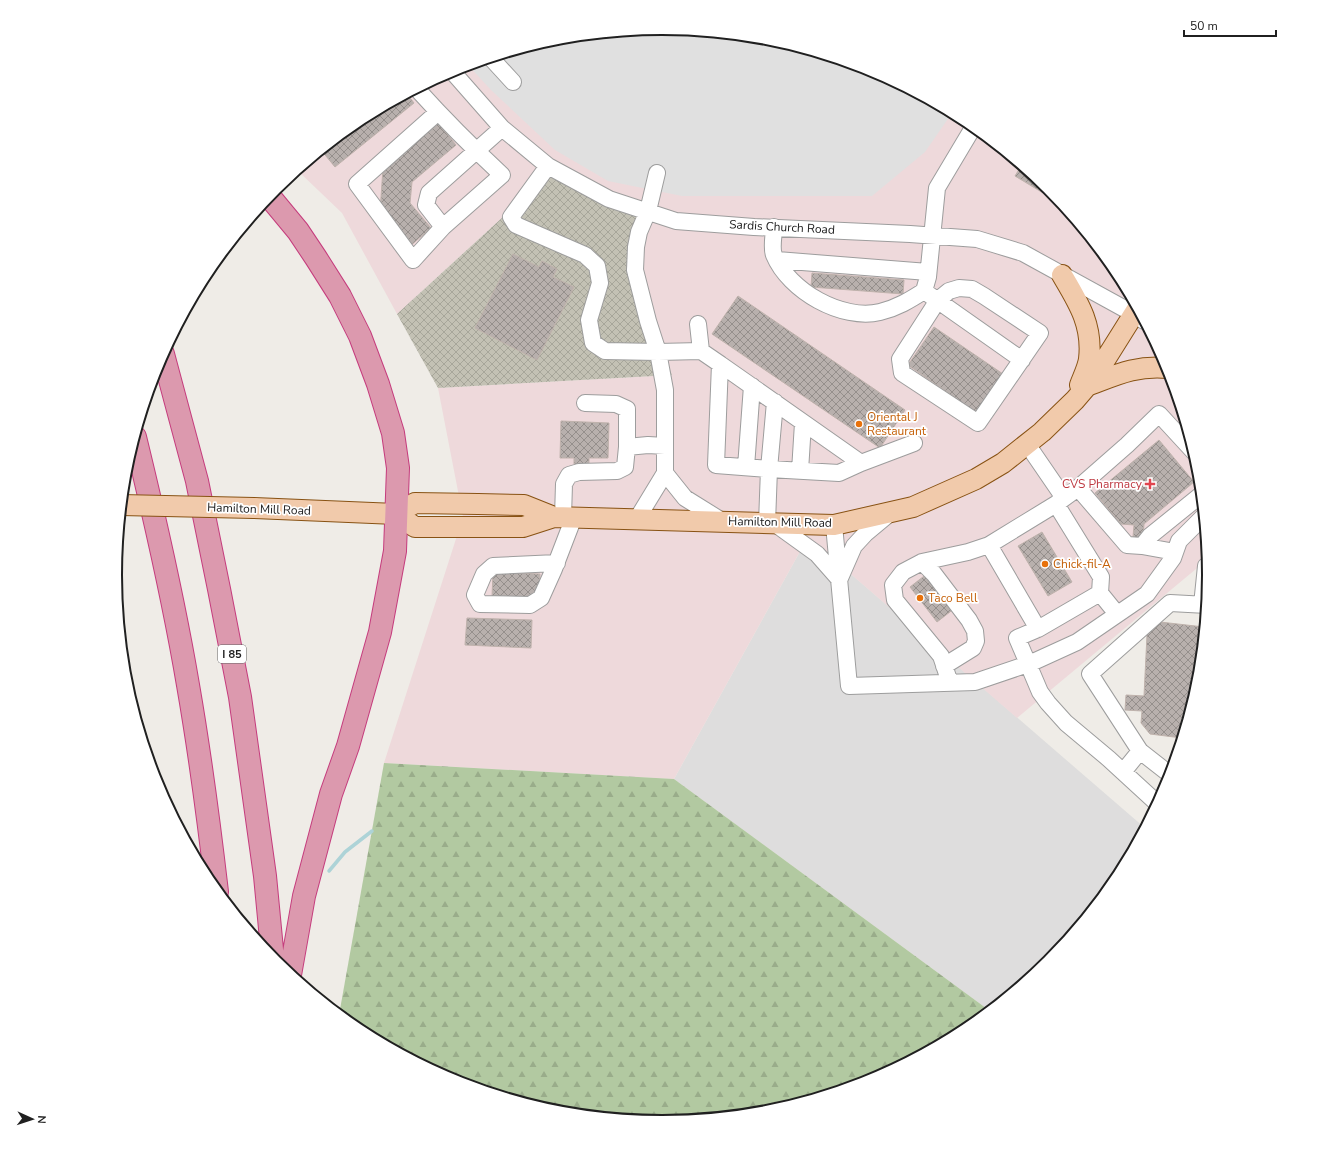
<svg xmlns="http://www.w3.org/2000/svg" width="1324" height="1151" font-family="'Nunito Sans',sans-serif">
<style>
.residential{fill:#dedddd}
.commercial{fill:#eed9db}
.construction{fill:url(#construction-cross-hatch)}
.forest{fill:url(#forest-firs)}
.parking{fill:#e0e0e0}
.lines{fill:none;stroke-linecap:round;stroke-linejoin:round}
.stream{stroke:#add3d7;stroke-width:3.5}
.building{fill:url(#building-cross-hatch);stroke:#bfb2ac}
.minor-casing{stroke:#9d9d9d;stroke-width:18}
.major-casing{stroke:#885213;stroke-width:22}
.highway-casing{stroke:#c53c7d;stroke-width:24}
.minor{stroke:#fff;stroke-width:16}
.major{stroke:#f1caab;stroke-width:20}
.highway{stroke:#dc99ae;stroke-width:22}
.major-bridge-casing{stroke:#885213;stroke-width:22;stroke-linecap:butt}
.major-bridge{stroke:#f1caab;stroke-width:20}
.food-dot{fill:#e8710a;stroke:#fff;stroke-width:1.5}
.health-dot{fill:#e0444e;stroke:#fff;stroke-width:1.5}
.labels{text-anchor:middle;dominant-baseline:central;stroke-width:3.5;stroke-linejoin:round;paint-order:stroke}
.shield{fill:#fff;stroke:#636363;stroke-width:1}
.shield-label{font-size:11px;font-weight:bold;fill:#202020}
.street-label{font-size:12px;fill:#202020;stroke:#fff}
.food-label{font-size:12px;fill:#c56008;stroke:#fff;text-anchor:start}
.health-label{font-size:12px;fill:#be3a42;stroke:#fff;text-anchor:end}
.rim{fill:none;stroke:#202020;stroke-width:2}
</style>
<defs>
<pattern id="construction-cross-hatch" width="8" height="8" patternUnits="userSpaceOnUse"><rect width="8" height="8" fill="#c3c1b4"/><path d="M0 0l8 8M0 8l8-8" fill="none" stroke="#a7a69a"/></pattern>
<pattern id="forest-firs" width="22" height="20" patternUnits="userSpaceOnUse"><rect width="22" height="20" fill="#b2c9a1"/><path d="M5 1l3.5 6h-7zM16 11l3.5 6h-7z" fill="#99ac8a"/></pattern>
<pattern id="building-cross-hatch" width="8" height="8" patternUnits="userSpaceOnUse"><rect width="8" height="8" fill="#b8b0ad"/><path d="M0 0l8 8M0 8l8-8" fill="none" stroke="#958f8c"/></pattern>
</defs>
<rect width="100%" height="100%" fill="#efece7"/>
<path class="residential" d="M 808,537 L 1145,828 L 1117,880 L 1049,963 L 990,1011 L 674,779 Z"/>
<path class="commercial" d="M 662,28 L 769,39 L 872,70 L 966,120 L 1049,189 L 1117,272 L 1168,366 L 1199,469 L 1208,559 L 1017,718 L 808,537 L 674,779 L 384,763 L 463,517 L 438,388 L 672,375 L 553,171 L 397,314 L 342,213 L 297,170 L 358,120 L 453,70 L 555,38 Z"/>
<path class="construction" d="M 553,171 L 648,215 L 639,289 L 672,375 L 438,388 L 397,314 Z"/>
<path class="forest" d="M 384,763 L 674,779 L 990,1011 L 966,1031 L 871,1081 L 769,1113 L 662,1123 L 555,1112 L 452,1081 L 358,1031 L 339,1015 Z"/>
<path class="parking" d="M 662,28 L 769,39 L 872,70 L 952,113 L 925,152 L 872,196 L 682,196 L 608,181 L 555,150 L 491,90 L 468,65 L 555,38 Z"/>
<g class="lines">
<path class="stream" d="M 329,871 L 345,852 L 372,831"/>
</g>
<path class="building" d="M 407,94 L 414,103 L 335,167 L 321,150 L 358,120 Z
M 437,122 L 456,145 L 412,182 L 410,203 L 431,228 L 409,247 L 380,212 L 383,168 Z
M 1021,166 L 1049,189 L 1063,205 L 1015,176 Z
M 513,254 L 539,267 L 542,261 L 557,269 L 553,277 L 574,287 L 537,360 L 475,328 Z
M 812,273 L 904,280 L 903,294 L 811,287 Z
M 738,296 L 905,410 L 880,448 L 712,334 Z
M 934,327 L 1003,374 L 977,413 L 908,365 Z
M 561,421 L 609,423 L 608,458 L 589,458 L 589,465 L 574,464 L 574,458 L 560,458 Z
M 1159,440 L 1194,482 L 1144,524 L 1143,538 L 1133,537 L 1134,525 L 1121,524 L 1095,493 Z
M 1042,532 L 1072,582 L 1048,596 L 1018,546 Z
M 493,572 L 540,574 L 539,599 L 492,597 Z
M 928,573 L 955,608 L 937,622 L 910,587 Z
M 467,618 L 532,620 L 531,648 L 465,645 Z
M 1160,622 L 1204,627 L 1199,683 L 1182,738 L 1150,734 L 1141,723 L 1142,711 L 1125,710 L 1126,695 L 1144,696 L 1147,635 Z"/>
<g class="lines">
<defs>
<path id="minor" d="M 491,58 L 513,82
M 451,70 L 502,128 L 548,166 L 609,199 L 676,221 L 754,227 L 910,234 L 977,239 L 1023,253 L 1134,314 L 1144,321
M 417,89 C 444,119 472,147 502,175 L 443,227 L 426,205 L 429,193 L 502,128
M 438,112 L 357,184 L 413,260 L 443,227
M 974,126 L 937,188 L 928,277 L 924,291 L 1022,360
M 548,166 L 511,217 L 516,225 L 585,255 L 597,266 L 600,283 L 589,320 L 593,343 L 605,351 L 658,352 L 701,351 L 720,364 L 716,465 L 769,469 L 767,523
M 774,227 C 774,235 771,248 774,255 C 789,291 842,321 880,312 C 897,308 910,300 924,291
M 777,260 L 928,272
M 959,288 L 972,289 L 984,296 L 1040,333 L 978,423 L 902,373 L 900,359 L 938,300 L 949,291 Z
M 698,324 L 701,351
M 720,364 L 861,463 L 914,443
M 775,402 L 769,469 L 839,473 L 861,463
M 585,403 L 616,404 L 627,409 L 627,447
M 1027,444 L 1064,498
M 746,467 L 752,386
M 800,471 L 803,423
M 665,473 L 685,498 L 722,521
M 1078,488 L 1127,545 L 1142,546 L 1150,536 L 1202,494
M 1056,504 L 1101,577 L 1100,593 L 1117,614
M 563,517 L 564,484 L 569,475 L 579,472 L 617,471 L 625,467 L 627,447 L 648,445 L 665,446
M 637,519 L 665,473 L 665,390 L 658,352 L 648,321 L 635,270 L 636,247 L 639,232 L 648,211 L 657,173
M 774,523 L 817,554 L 839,579
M 834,525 L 849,686 L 975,682 L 1031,663 L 1077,642 L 1147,594 L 1173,558 L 1179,541 L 1204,516
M 989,545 L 1038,629 L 1100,593
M 1142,546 L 1175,552
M 922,562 L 934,574 L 969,620 L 975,631 L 976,641 L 973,648 L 944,666
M 557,563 L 493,566 L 484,574 L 475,595 L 480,604 L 530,605 L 541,598 L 554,569 L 574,517
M 840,578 L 854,546 L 866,533 L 890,513
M 1202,605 L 1206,566 L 1208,565
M 1038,629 L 1017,638 L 1040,692 L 1048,703 L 1066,723 L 1109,759 L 1158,804
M 950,683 L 941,656 L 895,600 L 893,585 L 903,572 L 922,562 L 968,552 L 989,545 L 1056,504 L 1078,488 L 1127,445 L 1159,414 L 1194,452
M 1140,751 L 1090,674 L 1170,603 L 1207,605
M 1123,772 L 1140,751 L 1168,773 L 1171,774"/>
<path id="major" d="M 1062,275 C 1078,302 1093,325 1089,359 C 1088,367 1083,377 1080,385
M 1087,386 C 1116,375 1136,365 1168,368
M 254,508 L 396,514 L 415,527 L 523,527 L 554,517
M 396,514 L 415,503 L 478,504 L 524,505 L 554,517 L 834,525 L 913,507 L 976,479 L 1003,463 L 1042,432 L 1075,400 L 1087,386 L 1100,368 L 1137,309"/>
<path id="highway" d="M 269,196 L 298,231 L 316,258 L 340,296 L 360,336 L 378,384 L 393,433 L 398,468 L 395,551 L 380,632 L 348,746 L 331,794 L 304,896 L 290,975
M 163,354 L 197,481 L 219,589 L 240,697 L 265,876 L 273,960
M 135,437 C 155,519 174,602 188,685 C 200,754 209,823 217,892"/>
</defs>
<use href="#minor" class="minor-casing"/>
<use href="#major" class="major-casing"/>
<use href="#highway" class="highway-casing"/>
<use href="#minor" class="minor"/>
<use href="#major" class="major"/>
<use href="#highway" class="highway"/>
<defs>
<path id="major-bridge" d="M 121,505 L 254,508"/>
</defs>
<use href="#major-bridge" class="major-bridge-casing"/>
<use href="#major-bridge" class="major-bridge"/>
</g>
<g class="food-dot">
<circle cx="859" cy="424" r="4"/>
<circle cx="1045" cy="564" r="4"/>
<circle cx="920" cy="598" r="4"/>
</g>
<path class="health-dot" d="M1148 478h4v4h4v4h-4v4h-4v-4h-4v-4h4z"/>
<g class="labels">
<rect class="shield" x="218" y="645" width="28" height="18" rx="3"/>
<g class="shield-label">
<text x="232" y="654">I 85</text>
</g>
<g class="street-label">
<text transform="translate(782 227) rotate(3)">Sardis Church Road</text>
<text transform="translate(259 509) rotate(2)">Hamilton Mill Road</text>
<text transform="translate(780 522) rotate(1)">Hamilton Mill Road</text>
</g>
<g class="food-label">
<text x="867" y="417">Oriental J<tspan x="867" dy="14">Restaurant</tspan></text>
<text x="1053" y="564">Chick-fil-A</text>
<text x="928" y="598">Taco Bell</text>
</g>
<g class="health-label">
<text x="1142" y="484">CVS Pharmacy</text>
</g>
</g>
<path d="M0 0H1324V1151H0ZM122 575a540 540 0 1 1 1080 0a540 540 0 1 1-1080 0Z" fill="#fff" fill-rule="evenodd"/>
<path class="rim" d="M122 575a540 540 0 1 1 1080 0a540 540 0 1 1-1080 0Z"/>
<g transform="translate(32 1119) rotate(93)" stroke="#ffffff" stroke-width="3" paint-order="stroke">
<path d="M0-3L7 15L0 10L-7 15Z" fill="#202020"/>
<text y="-6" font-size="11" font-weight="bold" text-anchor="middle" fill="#202020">N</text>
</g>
<path d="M1184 30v6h92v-6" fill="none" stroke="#202020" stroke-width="2"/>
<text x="1190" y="30" font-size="12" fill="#202020" stroke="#ffffff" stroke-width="3" paint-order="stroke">50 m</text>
</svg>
